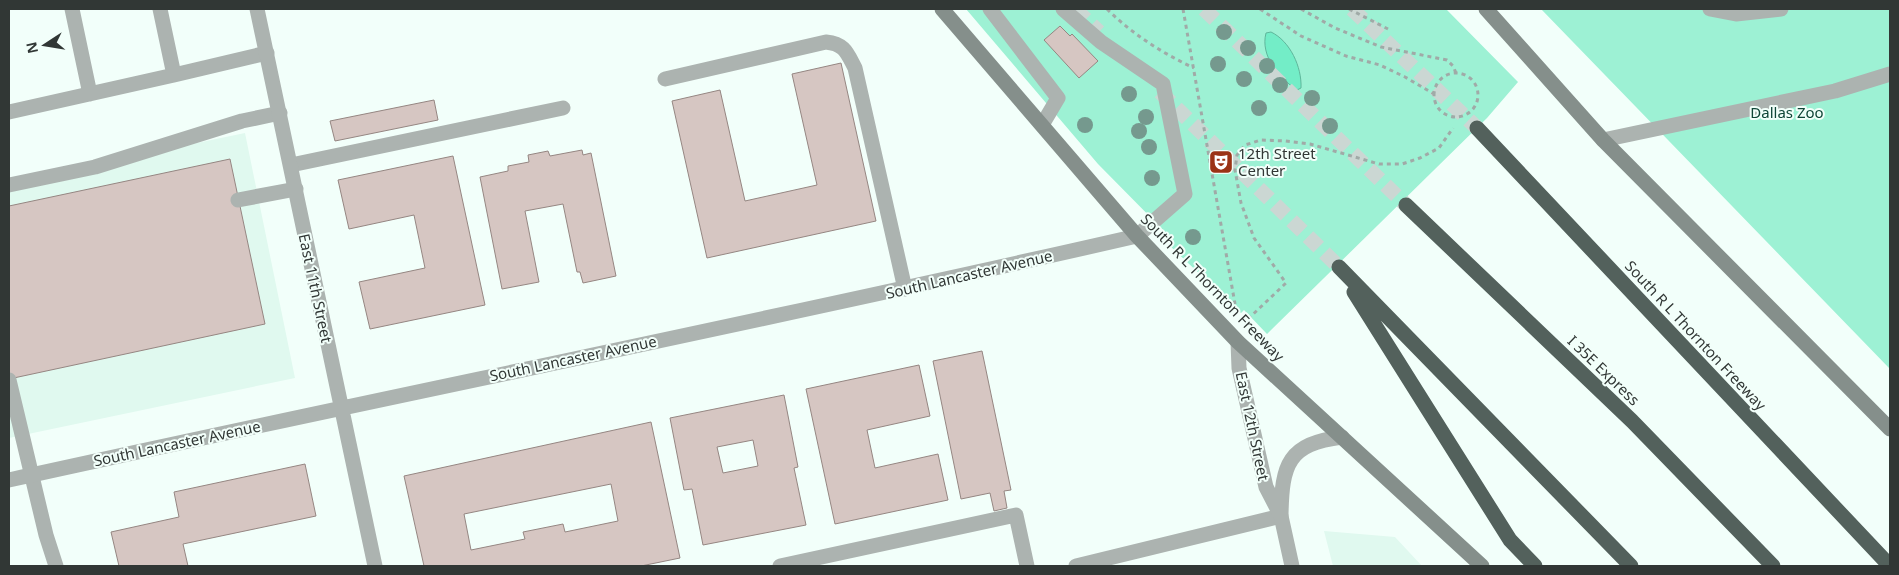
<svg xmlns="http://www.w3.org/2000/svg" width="1899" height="575" font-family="'Noto Sans',sans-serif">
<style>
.built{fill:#e0f9ef}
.green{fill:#9df1d4}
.water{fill:#73edc7;stroke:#5fb69b}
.building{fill:#d6c6c2;stroke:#958682;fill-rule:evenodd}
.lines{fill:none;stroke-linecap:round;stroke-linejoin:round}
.highway-tunnel{stroke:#cbd7d3;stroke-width:15;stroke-dasharray:15 8;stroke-linecap:butt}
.path{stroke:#a0aaa7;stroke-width:3;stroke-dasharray:4 4;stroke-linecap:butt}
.lane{stroke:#acb3b0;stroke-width:15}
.street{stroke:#acb3b0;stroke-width:15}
.secondary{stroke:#858f8b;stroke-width:15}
.highway{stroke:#53615c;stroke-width:15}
.tree{fill:#75998e}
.labels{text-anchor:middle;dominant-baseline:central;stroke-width:4;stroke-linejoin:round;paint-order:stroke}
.park-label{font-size:15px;fill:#0e4536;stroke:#f2fffa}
.poi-label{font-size:15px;fill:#313735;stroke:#f2fffa;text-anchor:start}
.street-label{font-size:15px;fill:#313735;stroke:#f2fffa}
</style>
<rect width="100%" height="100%" fill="#f2fffa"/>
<path class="built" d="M 245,133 L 295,378 L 9,438 L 9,182 Z
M 1324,531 L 1395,537 L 1422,566 L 1333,566 Z"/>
<path class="green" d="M 966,9 L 1446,9 L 1518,82 L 1487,118 L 1267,334 L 1244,310 L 1241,313 L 1169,245 L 1169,236 L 1098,164 Z
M 1541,9 L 1890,9 L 1890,369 Z"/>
<path class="water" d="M 1271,32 C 1290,41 1302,67 1301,88 L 1297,90 C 1279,78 1260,56 1266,33 Z"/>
<path class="building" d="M 1060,26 L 1070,36 L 1072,34 L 1098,61 L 1079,78 L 1044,40 Z
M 841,63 L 876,221 L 707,258 L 672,101 L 720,90 L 745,201 L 817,185 L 792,74 Z
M 434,100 L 438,120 L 335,141 L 330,121 Z
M 582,150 L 583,155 L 591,153 L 616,276 L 583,283 L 580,272 L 577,272 L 563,204 L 525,211 L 539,282 L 502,289 L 480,177 L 508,171 L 508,166 L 529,162 L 528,155 L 548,151 L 550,156 Z
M 453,156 L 485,305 L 370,329 L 359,282 L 425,268 L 414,215 L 349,229 L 338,180 Z
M 230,159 L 265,324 L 9,379 L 9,206 Z
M 982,351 L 1011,490 L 1004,491 L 1007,508 L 994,511 L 990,493 L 961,499 L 933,361 Z
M 919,365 L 930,416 L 867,430 L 875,468 L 938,454 L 948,500 L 835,524 L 806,389 Z
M 784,395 L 798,467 L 794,468 L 806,525 L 703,545 L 692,489 L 684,490 L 670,418 ZM 753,440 L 758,466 L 723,473 L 717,447 Z
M 651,422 L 680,558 L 641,566 L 424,566 L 404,476 ZM 611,484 L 618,521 L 565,532 L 563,524 L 523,532 L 525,539 L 471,550 L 464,514 Z
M 305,464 L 316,516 L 183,544 L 188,566 L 119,566 L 111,532 L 179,517 L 174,492 Z"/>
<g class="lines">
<path class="highway-tunnel" d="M 1075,9 L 1099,32
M 1204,9 L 1406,205
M 1352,9 L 1477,128
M 1160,92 L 1339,267"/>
<path class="path" d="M 1107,9 C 1132,34 1162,53 1194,68
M 1183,9 L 1235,304
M 1260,9 L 1301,36 L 1346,56 L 1380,65 L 1405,77 L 1434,94
M 1301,9 L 1335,28 L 1381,47 L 1447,60 L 1453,66 L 1456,73
M 1349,9 L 1388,29
M1434 95a22 22 0 1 1 44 0a22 22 0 1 1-44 0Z
M 1248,319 L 1286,283 L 1254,238 L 1241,203 L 1235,170 L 1237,155 L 1245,145 L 1261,140 L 1285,141 L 1310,144 L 1379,164 L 1402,164 L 1420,158 L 1439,148 L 1453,128"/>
<path class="lane" d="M 72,9 L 90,94
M 990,9 L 1058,98 L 1042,125
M 1063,9 L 1101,42 L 1163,84 L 1185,194 L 1137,236
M 1710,9 L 1736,14 L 1781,9
M 174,75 L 267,53
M 665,79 L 826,42 C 845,44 847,53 855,68 L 905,289
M 9,112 L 174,75 L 160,9
M 1603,140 L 1835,91 L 1890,74
M 291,165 L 563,108
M 9,185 L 95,167 L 242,121 L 280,113
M 238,200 L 296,189
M 9,380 L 46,535 L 56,566
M 780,566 L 1016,515 L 1027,566
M 1076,566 L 1281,516"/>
<path class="street" d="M 257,9 L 375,566
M 1238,342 L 1239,368 L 1266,487 L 1281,516 L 1292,566
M 9,480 C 385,397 762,322 1137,236
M 1281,515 C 1282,464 1288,444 1342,437"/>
<path class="secondary" d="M 942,9 L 1137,236 L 1238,342 L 1482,566
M 1486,9 L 1603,140 L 1890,429"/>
<path class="highway" d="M 1477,128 L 1890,566
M 1406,205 L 1632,421 L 1773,566
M 1339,267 L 1631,566
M 1354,292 L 1510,540 L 1535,566"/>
</g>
<g class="tree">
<circle cx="1224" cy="32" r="8"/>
<circle cx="1248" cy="48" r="8"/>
<circle cx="1218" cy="64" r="8"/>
<circle cx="1267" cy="66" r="8"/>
<circle cx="1244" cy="79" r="8"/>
<circle cx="1280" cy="85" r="8"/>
<circle cx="1129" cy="94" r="8"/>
<circle cx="1312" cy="98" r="8"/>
<circle cx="1259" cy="108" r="8"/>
<circle cx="1146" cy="117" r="8"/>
<circle cx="1085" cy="125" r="8"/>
<circle cx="1330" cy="126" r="8"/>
<circle cx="1139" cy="131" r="8"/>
<circle cx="1149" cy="147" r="8"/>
<circle cx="1152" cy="178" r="8"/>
<circle cx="1193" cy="237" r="8"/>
</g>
<defs>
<symbol id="theatre-square" viewBox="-11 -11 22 22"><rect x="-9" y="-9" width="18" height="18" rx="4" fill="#9b3316" stroke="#f2fffa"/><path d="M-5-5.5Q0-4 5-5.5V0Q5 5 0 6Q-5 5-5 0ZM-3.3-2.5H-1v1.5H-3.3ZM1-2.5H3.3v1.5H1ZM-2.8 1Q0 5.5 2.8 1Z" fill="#fff"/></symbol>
</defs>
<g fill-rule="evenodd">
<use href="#theatre-square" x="1207" y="148" width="28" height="28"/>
</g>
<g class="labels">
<g class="park-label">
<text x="1787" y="112">Dallas Zoo</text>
</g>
<g class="poi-label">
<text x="1238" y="153">12th Street<tspan x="1238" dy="17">Center</tspan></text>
</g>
<g class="street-label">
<text transform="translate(969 274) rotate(-13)">South Lancaster Avenue</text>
<text transform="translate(1213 287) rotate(46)">South R L Thornton Freeway</text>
<text transform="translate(316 288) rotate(78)">East 11th Street</text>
<text transform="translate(1696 335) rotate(47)">South R L Thornton Freeway</text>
<text transform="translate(573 358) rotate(-12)">South Lancaster Avenue</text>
<text transform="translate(1604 370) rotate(44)">I 35E Express</text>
<text transform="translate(1253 426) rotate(78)">East 12th Street</text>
<text transform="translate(177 443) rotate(-12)">South Lancaster Avenue</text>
</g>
</g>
<rect width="1899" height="575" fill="none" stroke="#313735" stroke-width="20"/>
<g transform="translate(45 45) rotate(258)" stroke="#f2fffa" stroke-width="4" paint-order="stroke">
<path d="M0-4L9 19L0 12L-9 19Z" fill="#313735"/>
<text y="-8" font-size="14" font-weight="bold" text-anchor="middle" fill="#313735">N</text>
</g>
</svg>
